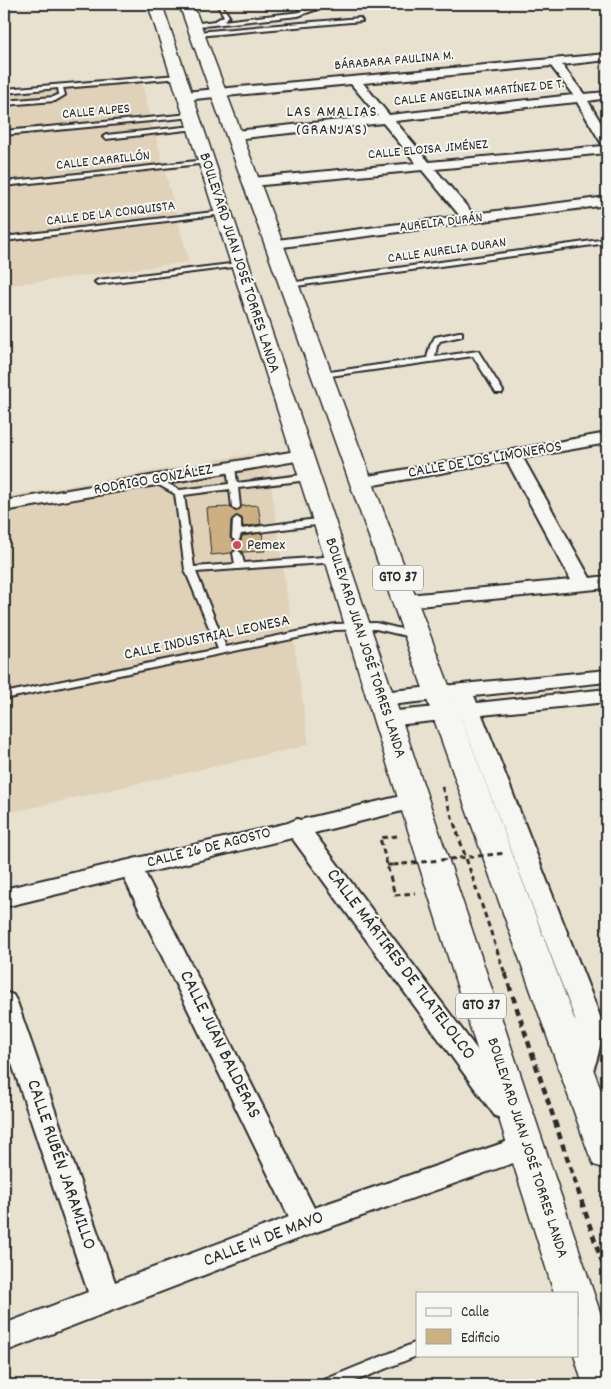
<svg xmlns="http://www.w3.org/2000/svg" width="611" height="1389" font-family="Dekko,sans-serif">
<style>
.built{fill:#e0d2b8}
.building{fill:#ccb081;stroke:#2b2b2b}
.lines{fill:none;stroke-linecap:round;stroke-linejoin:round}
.lane-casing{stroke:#2b2b2b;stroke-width:4}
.street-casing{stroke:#2b2b2b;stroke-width:4}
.primary-casing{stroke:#2b2b2b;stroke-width:3}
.path-far1{stroke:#2b2b2b;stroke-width:3;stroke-dasharray:5.5 4;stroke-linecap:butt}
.path{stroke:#2b2b2b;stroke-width:4.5;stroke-dasharray:7 5;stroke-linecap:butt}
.lane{fill:#f6f6f2;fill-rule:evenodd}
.street{fill:#f6f6f2;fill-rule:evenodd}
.primary{fill:#f6f6f2;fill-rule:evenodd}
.path-bridge{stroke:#2b2b2b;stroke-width:3;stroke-dasharray:5.5 4;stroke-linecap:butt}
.poi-dot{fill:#d1495b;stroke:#f6f6f2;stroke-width:2}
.labels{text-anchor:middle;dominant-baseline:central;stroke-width:4;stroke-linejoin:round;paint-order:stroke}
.far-street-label{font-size:14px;fill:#2b2b2b;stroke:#f6f6f2}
.shield{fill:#f6f6f2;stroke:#686867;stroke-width:1}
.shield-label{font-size:15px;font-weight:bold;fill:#2b2b2b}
.far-quarter-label{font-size:16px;letter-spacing:1px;fill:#2b2b2b;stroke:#f6f6f2}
.street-label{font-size:16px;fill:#2b2b2b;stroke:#f6f6f2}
.poi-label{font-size:16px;fill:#2b2b2b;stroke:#f6f6f2;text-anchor:start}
.near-street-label{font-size:19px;fill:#2b2b2b;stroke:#f6f6f2}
</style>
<rect width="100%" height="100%" fill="#e9e1d0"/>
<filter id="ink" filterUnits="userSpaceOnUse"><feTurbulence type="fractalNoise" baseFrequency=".02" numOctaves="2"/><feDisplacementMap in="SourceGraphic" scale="10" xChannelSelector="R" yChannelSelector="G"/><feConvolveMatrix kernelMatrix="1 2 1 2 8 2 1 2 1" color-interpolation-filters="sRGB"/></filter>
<g filter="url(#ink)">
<path class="built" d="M 141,80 L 189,262 L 4,286 L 4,94 Z
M 266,451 L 309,745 L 4,814 L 4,497 Z"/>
<path class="building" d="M 258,505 L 261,524 L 243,527 L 242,518 L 236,516 L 231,520 L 230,538 L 237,543 L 241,541 L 242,536 L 262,533 L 265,551 L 243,552 L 237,548 L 231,553 L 211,555 L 207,508 L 230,507 L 236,512 L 242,506 Z"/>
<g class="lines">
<defs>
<path id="lane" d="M 186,4 L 221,4 L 229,16 L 223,21 L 301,12 L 296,4 L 300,4 L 305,11 L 325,4 L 331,4 L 298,16 L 194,27 L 192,24 L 215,21 L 224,16 L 218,6 L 187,6 L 185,5 Z
M 360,18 L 362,21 L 197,36 L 194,34 L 197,32 Z
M 178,75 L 181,77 L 180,78 L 63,88 L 65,95 L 55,101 L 4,105 L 4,101 L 54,97 L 59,94 L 58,88 L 4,93 L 4,89 Z
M 191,114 L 193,115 L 193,117 L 4,135 L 4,131 Z
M 194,126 L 197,128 L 196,129 L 106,139 L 103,137 L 106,135 Z
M 206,160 L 209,162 L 208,163 L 4,186 L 4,182 Z
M 222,211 L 224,212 L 224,214 L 4,241 L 4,237 Z
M 607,239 L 607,243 L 289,287 L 286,285 L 289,283 Z
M 239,263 L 242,265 L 241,266 L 98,284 L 95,282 L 98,280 Z
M 459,332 L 462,332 L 462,336 L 440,341 L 437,346 L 435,357 L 478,351 L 503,391 L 502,393 L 496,393 L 473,356 L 323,377 L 319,375 L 323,373 L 427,358 L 430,346 L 435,337 Z
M 228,465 L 231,465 L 235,467 L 237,483 L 309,474 L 313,477 L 309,480 L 238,488 L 240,507 L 236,510 L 232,507 L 230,489 L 184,495 L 194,567 L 235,564 L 233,553 L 237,550 L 241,553 L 244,563 L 337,556 L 341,559 L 337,562 L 196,572 L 226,647 L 335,624 L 376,623 L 418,633 L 420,635 L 418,637 L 415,638 L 376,629 L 335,630 L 4,699 L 4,693 L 218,649 L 185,570 L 175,494 L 150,480 L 154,477 L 157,478 L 180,490 L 229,484 L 227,467 Z
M 237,517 L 241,520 L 241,529 L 324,518 L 328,521 L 324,524 L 241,534 L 239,540 L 236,541 L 232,538 L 233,520 Z
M 417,1342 L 417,1355 L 419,1355 L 346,1385 L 322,1385 L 324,1380 Z"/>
<path id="street" d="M 607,54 L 607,60 L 562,65 L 584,94 L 607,92 L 607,98 L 588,101 L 607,133 L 607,153 L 435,169 L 473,214 L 607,197 L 607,205 L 275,248 L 270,247 L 268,244 L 270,241 L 460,216 L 422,170 L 252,186 L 247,185 L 245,182 L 247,179 L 252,178 L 416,163 L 383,123 L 235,139 L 229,135 L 235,131 L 378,116 L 351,84 L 184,100 L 178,96 L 184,92 ZM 551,66 L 573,95 L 389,115 L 363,83 ZM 577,102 L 603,146 L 429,162 L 395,121 Z
M 607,433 L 607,443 L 523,458 L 590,578 L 607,576 L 607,588 L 407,607 L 400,605 L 397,601 L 400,597 L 407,595 L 571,580 L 507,461 L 363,487 L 357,486 L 354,482 L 357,478 Z
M 302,450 L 308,451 L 311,455 L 308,459 L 4,511 L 4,501 Z
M 607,670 L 607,682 L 474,696 L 477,703 L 607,689 L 607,702 L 482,715 L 601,1019 C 603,1040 598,1062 588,1081 L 578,1084 L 568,1081 L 564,1073 L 576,1037 L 575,1019 L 461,718 L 387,726 L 379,724 L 376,719 L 379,714 L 387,712 L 456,705 L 453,698 L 381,706 L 373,704 L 370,699 L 373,694 L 381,692 Z
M 414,793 L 422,796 L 425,801 L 422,806 L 314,833 L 515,1100 L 519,1108 L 515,1116 L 505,1119 L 495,1116 L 292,838 L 145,873 L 314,1208 L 526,1135 L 536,1139 L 540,1147 L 536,1155 L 316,1232 L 4,1352 L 4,1324 L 88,1292 L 4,1040 L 4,992 L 13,995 L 17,1002 L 115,1282 L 289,1217 L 124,878 L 4,907 L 4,889 L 288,823 L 297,819 L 300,820 Z"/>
<path id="primary" d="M 148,4 L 162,4 L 607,1333 L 607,1385 L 583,1385 L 574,1355 L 577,1355 L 577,1293 L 554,1293 L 373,719 L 325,559 Z
M 179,4 L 193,4 L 607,1106 L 607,1169 L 594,1165 L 589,1154 Z"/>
</defs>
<use href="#lane" class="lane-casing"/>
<use href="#street" class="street-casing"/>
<use href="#primary" class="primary-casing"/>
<path class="path-far1" d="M 442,787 L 505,974
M 397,836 L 380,838 L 395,895 L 415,893
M 387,865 L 393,865"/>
<path class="path" d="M 505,973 L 607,1277"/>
<use href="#lane" class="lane"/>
<use href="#street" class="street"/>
<use href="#primary" class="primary"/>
<path class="path-bridge" d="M 393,865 L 506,853"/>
</g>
</g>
<circle class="poi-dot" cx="237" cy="545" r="5"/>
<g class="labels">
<g class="far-street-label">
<text transform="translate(394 61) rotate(-5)">BÁRABARA PAULINA M.</text>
<text transform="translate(479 93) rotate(-6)">CALLE ANGELINA MARTÍNEZ DE T.</text>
<text transform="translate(96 112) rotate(-5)">CALLE ALPES</text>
<text transform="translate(428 150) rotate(-5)">CALLE ELOISA JIMÉNEZ</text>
<text transform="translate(103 161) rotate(-6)">CALLE CARRILLÓN</text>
<text transform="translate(111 214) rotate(-7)">CALLE DE LA CONQUISTA</text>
<text transform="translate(441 223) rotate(-7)">AURELIA DURÁN</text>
<text transform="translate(447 251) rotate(-8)">CALLE AURELIA DURAN</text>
</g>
<g class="shield">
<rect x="373" y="565.5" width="50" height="25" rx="4"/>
<rect x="456" y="993.5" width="50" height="25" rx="4"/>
</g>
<g class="shield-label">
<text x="398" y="578">GTO 37</text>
<text x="481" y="1006">GTO 37</text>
</g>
<g class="far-quarter-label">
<text x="332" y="112">LAS AMALIAS<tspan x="332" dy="18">(GRANJAS)</tspan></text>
</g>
<g class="street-label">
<text transform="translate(239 263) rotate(72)">BOULEVARD JUAN JOSÉ TORRES LANDA</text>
<text transform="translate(485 460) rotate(-10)">CALLE DE LOS LIMONEROS</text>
<text transform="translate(153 480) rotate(-10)">RODRIGO GONZÁLEZ</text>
<text transform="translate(207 638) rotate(-12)">CALLE INDUSTRIAL LEONESA</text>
<text transform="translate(365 648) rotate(72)">BOULEVARD JUAN JOSÉ TORRES LANDA</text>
<text transform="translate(209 848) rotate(-14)">CALLE 26 DE AGOSTO</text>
<text transform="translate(527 1148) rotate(72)">BOULEVARD JUAN JOSÉ TORRES LANDA</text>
</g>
<g class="poi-label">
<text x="247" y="545">Pemex</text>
</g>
<g class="near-street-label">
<text transform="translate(400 965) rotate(53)">CALLE MÁRTIRES DE TLATELOLCO</text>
<text transform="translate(219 1045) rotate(64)">CALLE JUAN BALDERAS</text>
<text transform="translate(60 1165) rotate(71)">CALLE RUBÉN JARAMILLO</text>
<text transform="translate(264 1240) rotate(-21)">CALLE 14 DE MAYO</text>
</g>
</g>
<rect width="611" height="1389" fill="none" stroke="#f6f6f2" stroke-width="20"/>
<rect x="10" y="10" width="591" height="1369" fill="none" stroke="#2b2b2b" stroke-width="2" filter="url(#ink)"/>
<rect x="416" y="1292" width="162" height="65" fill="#f6f6f2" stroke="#a5a5a2"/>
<rect x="426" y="1308" width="25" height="8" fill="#f6f6f2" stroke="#a5a5a2"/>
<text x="461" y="1316" font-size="15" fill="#2b2b2b">Calle</text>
<rect x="426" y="1329" width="25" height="15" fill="#ccb081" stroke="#a5a5a2"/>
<text x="461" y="1342" font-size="15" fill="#2b2b2b">Edificio</text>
</svg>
